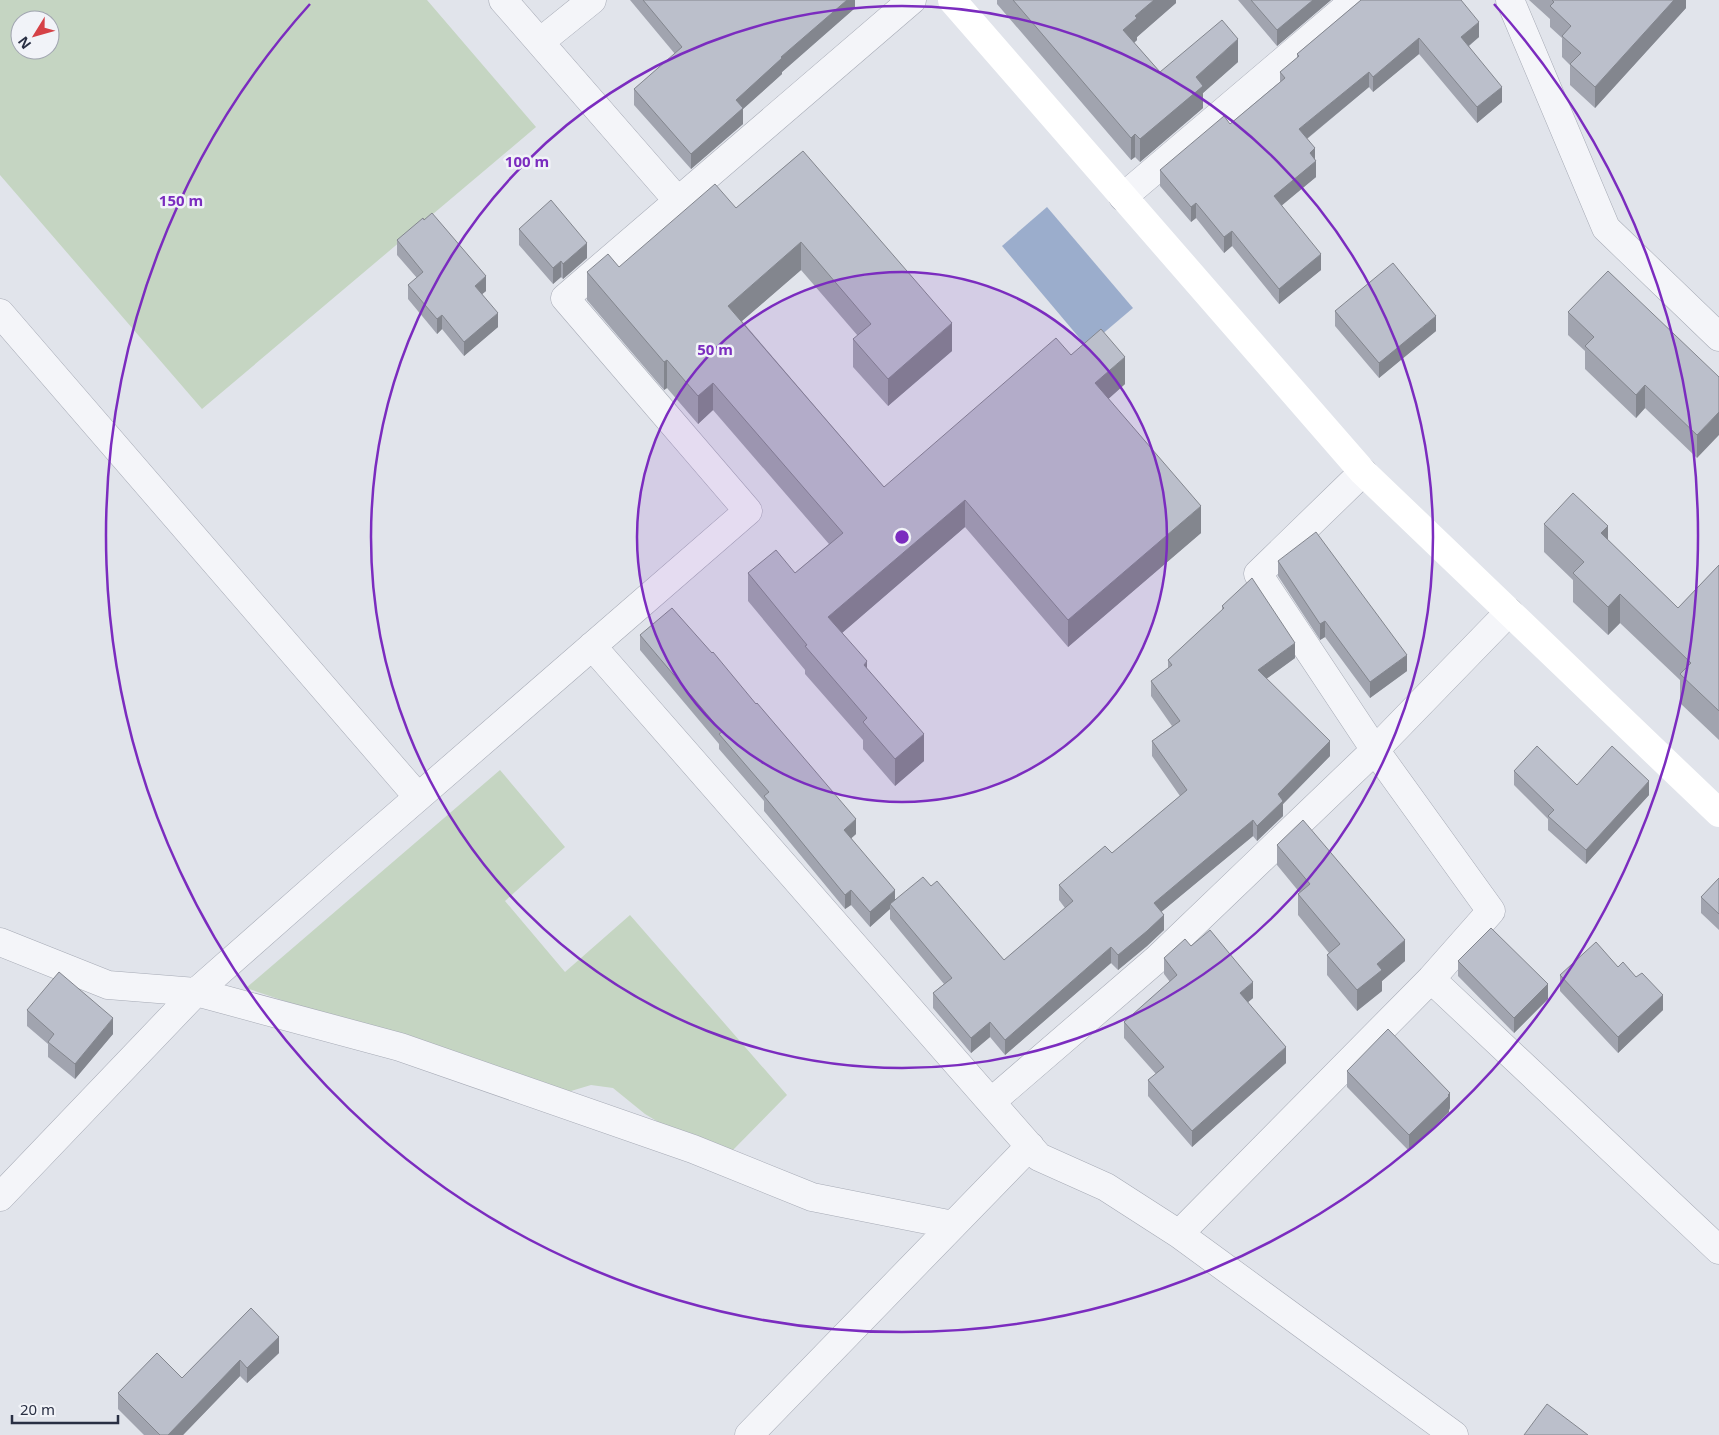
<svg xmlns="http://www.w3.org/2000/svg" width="1719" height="1435" font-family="'Noto Sans',sans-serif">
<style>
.green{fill:#c5d5c2;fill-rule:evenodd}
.water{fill:#9badcc}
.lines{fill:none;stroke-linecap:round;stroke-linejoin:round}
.street-casing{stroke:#a6aab5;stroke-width:29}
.street{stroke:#f4f5f9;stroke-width:28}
.secondary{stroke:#fff;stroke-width:28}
.wall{fill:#a1a4af}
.shaded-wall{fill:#83868e}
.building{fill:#bbbfcb;stroke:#83868e}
.ring{fill:none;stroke:#7b2cbf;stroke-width:2.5}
.centre{fill:#7b2cbf;stroke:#f1f3f8;stroke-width:2.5}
.ring-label{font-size:15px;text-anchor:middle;font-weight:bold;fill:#7b2cbf;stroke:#f1f3f8;stroke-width:5;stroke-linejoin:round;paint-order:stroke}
</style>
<rect width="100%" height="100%" fill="#e1e4eb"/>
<path class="green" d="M 0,0 L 427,0 L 536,127 L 202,409 L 0,175 ZM 20,20 L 50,20 L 50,50 L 20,50 Z
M 500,770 L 565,847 L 505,901 L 565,972 L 630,915 L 787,1095 L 732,1151 L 675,1132 L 645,1114 L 613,1088 L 591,1085 L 561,1094 L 246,988 Z"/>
<path class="water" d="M 1047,207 L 1133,308 L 1087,347 L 1002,246 Z"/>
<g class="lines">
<defs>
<path id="street" d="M 503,0 L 678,201
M 1510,0 L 1606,228 L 1719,337
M 540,42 L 592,0
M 1123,197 L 1355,0
M 0,313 L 418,797
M 592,646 L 1039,1157 L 1106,1187 L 1179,1234 L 1454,1435
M 0,942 L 108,985 L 196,992 L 400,1047 L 693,1149 L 812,1197 L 953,1225
M 1431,979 L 1719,1250
M 991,1102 L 1158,958 L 1375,750 L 1258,574 L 1363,472
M 0,1197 L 196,992 L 340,865 L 748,511 L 565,298 L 912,0
M 1179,1234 L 1431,979 L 1491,911 L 1375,750 L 1509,612
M 749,1435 L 1030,1146"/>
</defs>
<use href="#street" class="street-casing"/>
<use href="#street" class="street"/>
<path class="secondary" d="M 952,0 L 1363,472 L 1719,813"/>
</g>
<path class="wall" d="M 630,0 L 855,0 L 855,8 L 782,72 L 782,74 L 743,109 L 743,124 L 691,169 L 634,105 L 634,89 L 675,54 Z
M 997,0 L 1176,0 L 1176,3 L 1137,37 L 1137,40 L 1134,43 L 1160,72 L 1238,62 L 1203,93 L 1203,108 L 1140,162 L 1135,157 L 1131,160 L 997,4 Z
M 1238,0 L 1331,0 L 1277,46 Z
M 1361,0 L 1479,37 L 1469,46 L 1502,102 L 1477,123 L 1419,54 L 1373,92 L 1369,87 L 1307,139 L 1315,159 L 1316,177 L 1281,205 L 1321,270 L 1279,304 L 1232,246 L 1224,253 L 1196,218 L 1191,222 L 1160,186 L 1160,170 L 1230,124 L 1280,82 L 1280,72 L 1297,58 L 1297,54 Z
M 1529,0 L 1686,0 L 1686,8 L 1595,108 L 1570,85 L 1570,65 L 1562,57 L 1562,38 L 1550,27 L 1550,19 Z
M 803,151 L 952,351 L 888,406 L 853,367 L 853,339 L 858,336 L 801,270 L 742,321 L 884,487 L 1071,355 L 1125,384 L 1108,399 L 1201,533 L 1068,647 L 965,527 L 842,633 L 867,669 L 924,761 L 895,786 L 863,749 L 863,740 L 805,674 L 805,670 L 748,601 L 748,573 L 795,573 L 829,544 L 713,410 L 698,424 L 667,388 L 664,390 L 587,300 L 587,272 L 619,267 L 736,208 Z
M 519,229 L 587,258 L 563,279 L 561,277 L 553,284 L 519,245 Z
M 397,240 L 486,291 L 482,294 L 498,327 L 464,356 L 442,329 L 437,334 L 408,299 L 408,285 L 417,278 L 397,255 Z
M 1335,311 L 1436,331 L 1379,378 L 1335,326 Z
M 1568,312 L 1719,377 L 1697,458 L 1645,408 L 1636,418 L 1585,369 L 1585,351 L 1568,335 Z
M 1544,524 L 1608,540 L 1678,608 L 1719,565 L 1719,740 L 1680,703 L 1680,680 L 1620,623 L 1608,635 L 1573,602 L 1573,580 L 1544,552 Z
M 1278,561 L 1407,671 L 1370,698 L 1325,637 L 1320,640 L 1278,576 Z
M 1222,606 L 1295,658 L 1266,679 L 1330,756 L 1283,804 L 1283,816 L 1257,841 L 1253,836 L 1161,912 L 1164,930 L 1147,946 L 1118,970 L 1111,963 L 1005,1055 L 990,1037 L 971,1053 L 933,1008 L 933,993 L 944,984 L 890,919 L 890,909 L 870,927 L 851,905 L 845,909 L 764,811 L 764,801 L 719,749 L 719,744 L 640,650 L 640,635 L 856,834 L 851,838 L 895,900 L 931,886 L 1004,960 L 1065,908 L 1059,900 L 1059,885 L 1112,853 L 1180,796 L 1152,756 L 1152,741 L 1172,726 L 1151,696 L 1151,681 L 1168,668 L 1168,660 L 1222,610 Z
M 1514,771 L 1577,785 L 1649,795 L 1586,864 L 1548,830 L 1548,819 L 1514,785 Z
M 1277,845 L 1405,961 L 1382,981 L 1382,991 L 1357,1011 L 1327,975 L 1327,955 L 1329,953 L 1298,915 L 1298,894 L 1300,893 L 1277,865 Z
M 1719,878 L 1719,930 L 1701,913 L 1701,897 Z
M 1191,946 L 1253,998 L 1248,1002 L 1286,1063 L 1192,1147 L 1148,1096 L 1148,1080 L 1156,1074 L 1124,1038 L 1124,1022 L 1170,982 L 1164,974 L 1164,958 Z
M 1458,961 L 1548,999 L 1514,1033 L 1458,976 Z
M 1618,967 L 1636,977 L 1663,1010 L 1618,1053 L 1560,991 L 1560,975 Z
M 27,1010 L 113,1034 L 75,1079 L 48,1057 L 48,1044 L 27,1026 Z
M 1347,1071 L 1450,1108 L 1449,1110 L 1449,1112 L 1409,1151 L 1347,1087 Z
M 251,1308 L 279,1353 L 247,1383 L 240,1376 L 183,1435 L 144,1435 L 118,1409 L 118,1393 L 182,1378 Z"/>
<path class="shaded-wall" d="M 847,0 L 855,0 L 855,8 L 782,72 L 782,74 L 743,109 L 743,124 L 691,169 L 691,154 L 736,100 L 781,57 Z
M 1154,0 L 1176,0 L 1176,3 L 1137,37 L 1137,40 L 1123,52 L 1123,30 L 1135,16 Z
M 1313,0 L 1331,0 L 1277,46 L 1277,30 Z
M 1674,0 L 1686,0 L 1686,8 L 1595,108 L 1595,87 Z
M 1479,22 L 1479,37 L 1461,52 L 1461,37 Z
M 1419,38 L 1419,54 L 1373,92 L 1373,77 Z
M 1238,39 L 1238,62 L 1203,93 L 1203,108 L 1140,162 L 1140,139 L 1196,77 Z
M 1369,72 L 1369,87 L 1299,145 L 1299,129 Z
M 1502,87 L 1502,102 L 1477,123 L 1477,107 Z
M 1135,134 L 1135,157 L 1131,160 L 1131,138 Z
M 1315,148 L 1315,162 L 1316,161 L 1316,177 L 1274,212 L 1274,196 L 1310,153 Z
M 1196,203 L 1196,218 L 1191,222 L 1191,207 Z
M 1232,231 L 1232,246 L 1224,253 L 1224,237 Z
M 801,242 L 801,270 L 728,333 L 728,306 Z
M 587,243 L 587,258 L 563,279 L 563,264 Z
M 1321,254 L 1321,270 L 1279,304 L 1279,289 Z
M 561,261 L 561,277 L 553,284 L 553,268 Z
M 486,276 L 486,291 L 475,300 L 475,286 Z
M 498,313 L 498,327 L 464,356 L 464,342 Z
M 442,315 L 442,329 L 437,334 L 437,319 Z
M 1436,316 L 1436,331 L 1379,378 L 1379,363 Z
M 952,323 L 952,351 L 888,406 L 888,379 Z
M 1125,357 L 1125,384 L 1095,411 L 1095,383 Z
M 667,360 L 667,388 L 664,390 L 664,362 Z
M 713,383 L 713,410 L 698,424 L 698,396 Z
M 1645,385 L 1645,408 L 1636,418 L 1636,395 Z
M 1719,412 L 1719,435 L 1697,458 L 1697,435 Z
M 965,500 L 965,527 L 828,645 L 828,617 Z
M 1201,506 L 1201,533 L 1068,647 L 1068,620 Z
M 1608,526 L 1608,554 L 1601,533 Z
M 1620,594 L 1620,623 L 1608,635 L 1608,607 Z
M 1325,621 L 1325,637 L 1320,640 L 1320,624 Z
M 1295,643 L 1295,658 L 1258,685 L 1258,670 Z
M 1407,655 L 1407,671 L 1370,698 L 1370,682 Z
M 867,661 L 867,689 L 864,665 Z
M 924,734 L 924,761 L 895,786 L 895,759 Z
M 1330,741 L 1330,756 L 1283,804 L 1283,816 L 1257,841 L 1257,826 L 1278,794 Z
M 1649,781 L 1649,795 L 1586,864 L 1586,850 Z
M 856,819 L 856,834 L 844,845 L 844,830 Z
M 1253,820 L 1253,836 L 1154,918 L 1154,903 Z
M 851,890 L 851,905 L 845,909 L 845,895 Z
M 895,890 L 895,905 L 890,904 L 890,909 L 870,927 L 870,912 Z
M 1164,915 L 1164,930 L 1147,946 L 1118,970 L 1118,955 Z
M 1405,940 L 1405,961 L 1382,981 L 1382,991 L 1357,1011 L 1357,990 L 1377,964 Z
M 1111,947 L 1111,963 L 1005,1055 L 1005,1040 Z
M 1253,982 L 1253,998 L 1240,1009 L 1240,993 Z
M 1548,984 L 1548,999 L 1514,1033 L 1514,1018 Z
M 1663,995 L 1663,1010 L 1618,1053 L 1618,1037 Z
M 113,1018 L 113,1034 L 75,1079 L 75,1064 Z
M 990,1022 L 990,1037 L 971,1053 L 971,1038 Z
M 1286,1047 L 1286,1063 L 1192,1147 L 1192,1131 Z
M 1450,1093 L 1450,1108 L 1449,1110 L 1449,1112 L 1409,1151 L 1409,1135 Z
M 279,1337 L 279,1353 L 247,1383 L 247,1368 Z
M 240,1360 L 240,1376 L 183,1435 L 168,1435 Z"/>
<path class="building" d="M 643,0 L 847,0 L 781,57 L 782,58 L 736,100 L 743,108 L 691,154 L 634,89 L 682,47 Z
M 1013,0 L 1154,0 L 1135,16 L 1137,18 L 1123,30 L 1160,72 L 1222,20 L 1238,39 L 1196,77 L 1203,86 L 1140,139 L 1135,134 L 1131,138 Z
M 1251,0 L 1313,0 L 1277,30 Z
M 1361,0 L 1461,0 L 1479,22 L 1461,37 L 1502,87 L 1477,107 L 1419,38 L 1373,77 L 1369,72 L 1299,129 L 1315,148 L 1310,153 L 1316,161 L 1274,196 L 1321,254 L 1279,289 L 1232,231 L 1224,237 L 1196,203 L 1191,207 L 1160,170 L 1224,116 L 1230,124 L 1285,78 L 1280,72 L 1299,56 L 1297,54 Z
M 1552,0 L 1674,0 L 1595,87 L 1570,64 L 1581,53 L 1562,36 L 1571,26 L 1550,6 L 1554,2 Z
M 803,151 L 952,323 L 888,379 L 853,339 L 871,324 L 801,242 L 728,306 L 884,487 L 1056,338 L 1071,355 L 1101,329 L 1125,357 L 1095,383 L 1201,506 L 1068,620 L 965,500 L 828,617 L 867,661 L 864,665 L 924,734 L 895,759 L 863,722 L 867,718 L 805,646 L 807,645 L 748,573 L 776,550 L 795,573 L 843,533 L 713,383 L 698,396 L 667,360 L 664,362 L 587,272 L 608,254 L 619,267 L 715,184 L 736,208 Z
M 551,200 L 587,243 L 563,264 L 561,261 L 553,268 L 519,229 Z
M 432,213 L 486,276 L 475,286 L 498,313 L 464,342 L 442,315 L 437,319 L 408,285 L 423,272 L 397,240 L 423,218 L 424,220 Z
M 1393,263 L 1436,316 L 1379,363 L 1335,311 Z
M 1608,271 L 1719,377 L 1719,412 L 1697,435 L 1645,385 L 1636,395 L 1585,346 L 1594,337 L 1568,312 Z
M 1573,493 L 1608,526 L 1601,533 L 1678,608 L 1719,565 L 1719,711 L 1680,674 L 1691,663 L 1620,594 L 1608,607 L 1573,573 L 1584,562 L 1544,524 Z
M 1316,532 L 1407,655 L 1370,682 L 1325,621 L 1320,624 L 1278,561 Z
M 1252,578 L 1295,643 L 1258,670 L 1330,741 L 1278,794 L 1283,801 L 1257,826 L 1253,820 L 1154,903 L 1164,915 L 1147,931 L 1118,955 L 1111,947 L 1005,1040 L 990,1022 L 971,1038 L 933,993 L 952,978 L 890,904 L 923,877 L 931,886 L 937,881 L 1004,960 L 1073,901 L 1059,885 L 1105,846 L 1112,853 L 1187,790 L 1152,741 L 1180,721 L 1151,681 L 1172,665 L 1168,660 L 1224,608 L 1222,606 Z
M 672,608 L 712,653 L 713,652 L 756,704 L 757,703 L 856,819 L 844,830 L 895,890 L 870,912 L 851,890 L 845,895 L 764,796 L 769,792 L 719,734 L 722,732 L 640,635 Z
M 1537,746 L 1577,785 L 1612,746 L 1649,781 L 1586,850 L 1548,816 L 1554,810 L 1514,771 Z
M 1303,820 L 1405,940 L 1377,964 L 1382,970 L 1357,990 L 1327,955 L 1340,944 L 1298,894 L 1310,884 L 1277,845 Z
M 1719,878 L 1719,914 L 1701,897 Z
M 1491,928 L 1548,984 L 1514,1018 L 1458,961 Z
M 1210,930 L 1253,982 L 1240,993 L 1286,1047 L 1192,1131 L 1148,1080 L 1164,1067 L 1124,1022 L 1177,975 L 1164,958 L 1185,939 L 1191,946 Z
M 1596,942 L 1618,967 L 1623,962 L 1636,977 L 1642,973 L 1663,995 L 1618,1037 L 1560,975 Z
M 59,972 L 113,1018 L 75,1064 L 48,1042 L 54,1034 L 27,1010 Z
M 1388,1029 L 1450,1093 L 1448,1095 L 1449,1096 L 1409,1135 L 1347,1071 Z
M 251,1308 L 279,1337 L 247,1368 L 240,1360 L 168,1435 L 160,1435 L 118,1393 L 157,1353 L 182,1378 Z
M 1547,1404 L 1588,1435 L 1524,1435 Z"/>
<circle cx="902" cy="537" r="265" fill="#7b2cbf" fill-opacity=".12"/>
<g class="ring">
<circle cx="902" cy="537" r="265"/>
<circle cx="902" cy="537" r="531"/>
<path d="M1494 4A796 796 0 1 1 310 4"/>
</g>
<circle cx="902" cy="537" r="8" class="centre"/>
<g class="ring-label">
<text x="527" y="167">100 m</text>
<text x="181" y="206">150 m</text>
<text x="715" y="355">50 m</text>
</g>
<g transform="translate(35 35) rotate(233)"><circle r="24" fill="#f1f3f8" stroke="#a1a5b0"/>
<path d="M0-4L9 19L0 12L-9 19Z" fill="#d54146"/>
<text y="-8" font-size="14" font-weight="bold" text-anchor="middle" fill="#292f43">N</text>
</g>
<path d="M12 1415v8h106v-8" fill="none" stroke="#292f43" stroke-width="2.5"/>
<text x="20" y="1415" font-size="15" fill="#292f43" stroke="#f1f3f8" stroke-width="4" paint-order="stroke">20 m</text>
</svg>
